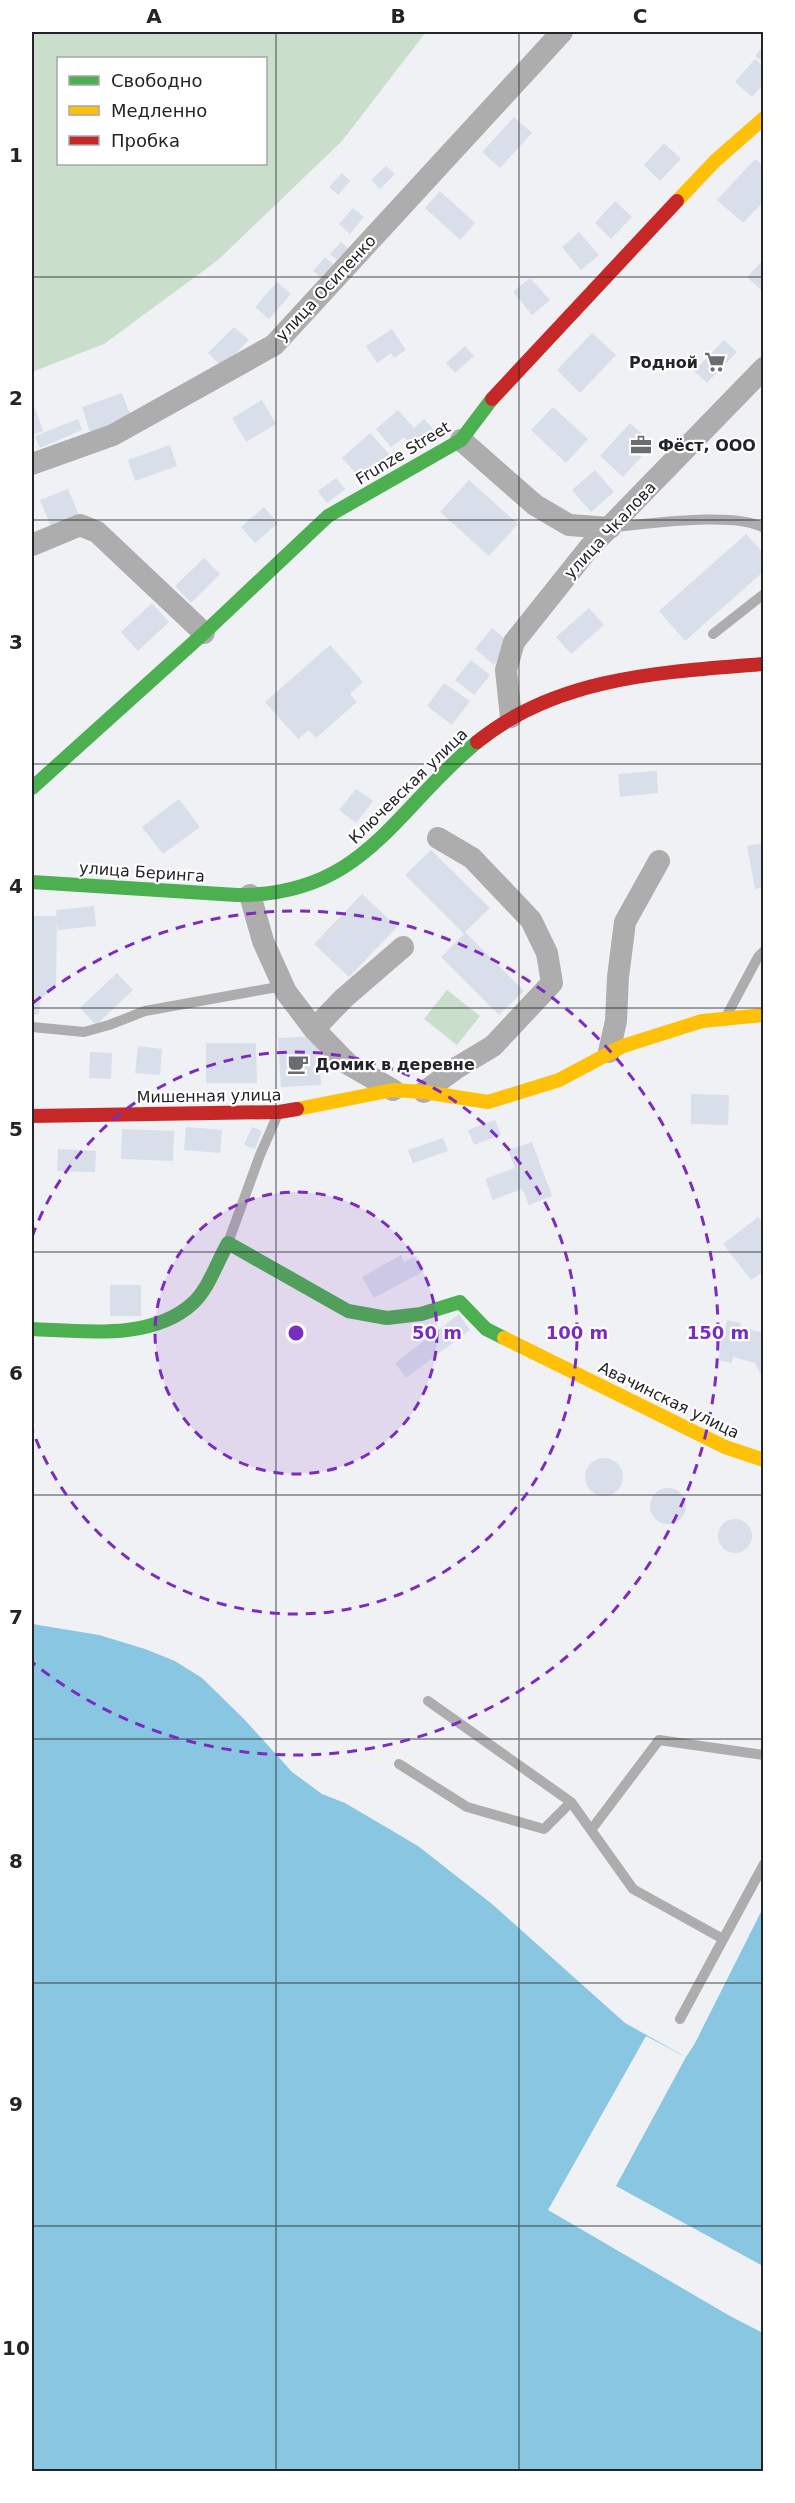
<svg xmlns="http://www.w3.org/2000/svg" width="795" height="2503" font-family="'DejaVu Sans',sans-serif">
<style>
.green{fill:#c9dfcc;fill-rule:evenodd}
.water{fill:#88c6e1}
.pier{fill:#eff1f5}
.building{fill:#d9deeb}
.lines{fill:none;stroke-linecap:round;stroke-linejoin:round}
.lane{stroke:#aeadae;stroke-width:10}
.street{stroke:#aeadae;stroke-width:22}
.fast{stroke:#4caf50;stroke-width:14}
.slow{stroke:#ffc107;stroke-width:14}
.jam{stroke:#c62828;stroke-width:14}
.grid{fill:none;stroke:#232427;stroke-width:1.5;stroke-opacity:0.55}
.ring{fill:none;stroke:#7b2cbf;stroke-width:3;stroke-dasharray:10 8}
.labels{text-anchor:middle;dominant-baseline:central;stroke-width:4.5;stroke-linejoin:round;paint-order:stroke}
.street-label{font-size:16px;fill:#232427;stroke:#fff}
.poi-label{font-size:16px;font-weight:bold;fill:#232427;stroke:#fff;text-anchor:start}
.centre{fill:#7b2cbf;stroke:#fff;stroke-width:3}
.ring-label{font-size:18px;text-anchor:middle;font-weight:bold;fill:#7b2cbf;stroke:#fff;stroke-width:4.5;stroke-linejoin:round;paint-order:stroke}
.neatline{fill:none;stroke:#232427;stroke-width:2}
.grid-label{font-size:20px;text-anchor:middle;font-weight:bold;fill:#232427}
</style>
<rect width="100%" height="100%" fill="#eff1f5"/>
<path class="green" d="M 32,32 L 426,32 L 342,141 L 218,260 L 104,344 L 32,372 ZM 266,58 L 266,164 L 58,164 L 58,58 Z
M 447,990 L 480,1016 L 457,1045 L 424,1019 Z"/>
<path class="water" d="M 32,1624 L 99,1635 L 145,1649 L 175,1661 L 202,1678 L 244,1719 L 292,1772 L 322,1794 L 345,1803 L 418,1846 L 492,1904 L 625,2023 L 686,2057 L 694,2045 L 763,1908 L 763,2471 L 32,2472 Z"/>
<path class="pier" d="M 646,2036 L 686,2057 L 616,2186 L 763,2266 L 763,2333 L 730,2316 L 548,2210 Z"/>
<path class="building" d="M 764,45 L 764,63 L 755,56 Z
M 755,59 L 764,67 L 764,84 L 752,97 L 735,82 Z
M 514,117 L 532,133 L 500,168 L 482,152 Z
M 664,143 L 681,159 L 660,181 L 644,165 Z
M 755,159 L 764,167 L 764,201 L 743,223 L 717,200 Z
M 386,166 L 395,174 L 380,189 L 371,180 Z
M 342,173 L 350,181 L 338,195 L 329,187 Z
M 440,191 L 475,223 L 460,240 L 425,208 Z
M 615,201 L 632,217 L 611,239 L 595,223 Z
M 353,208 L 364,217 L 350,234 L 339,224 Z
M 579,232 L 599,255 L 581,270 L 562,247 Z
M 341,242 L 348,248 L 337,260 L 330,254 Z
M 325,257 L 333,264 L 321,278 L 313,271 Z
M 764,259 L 764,293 L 747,277 Z
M 530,278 L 550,300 L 532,315 L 513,292 Z
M 277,282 L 291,294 L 269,319 L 255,307 Z
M 234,327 L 249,340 L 222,367 L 208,353 Z
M 392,329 L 406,350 L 394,358 L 391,353 L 377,363 L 366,346 Z
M 592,333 L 616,355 L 580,393 L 557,370 Z
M 724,340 L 737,352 L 707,383 L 694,371 Z
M 465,346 L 474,356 L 455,373 L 446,363 Z
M 122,393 L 131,417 L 90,432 L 82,407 Z
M 262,400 L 276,424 L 246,442 L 232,418 Z
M 553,407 L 588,439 L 566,463 L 531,430 Z
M 35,408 L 43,431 L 32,435 L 32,409 Z
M 398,410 L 414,428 L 424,419 L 435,431 L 415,449 L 404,437 L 391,447 L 376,429 Z
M 78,419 L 82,430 L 40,448 L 35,436 Z
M 630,423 L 653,444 L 623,477 L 600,456 Z
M 370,433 L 390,455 L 362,480 L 342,458 Z
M 170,445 L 177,466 L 135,481 L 128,460 Z
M 595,470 L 614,492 L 591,512 L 572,490 Z
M 336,478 L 345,489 L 327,503 L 318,491 Z
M 469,480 L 518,524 L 489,556 L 440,512 Z
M 68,489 L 79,515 L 51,527 L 40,500 Z
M 264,507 L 278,523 L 255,543 L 241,527 Z
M 746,534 L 764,554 L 764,571 L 685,641 L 659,611 Z
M 204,558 L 220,574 L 191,603 L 175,586 Z
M 152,603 L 169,622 L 138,651 L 121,632 Z
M 589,608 L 604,625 L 571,654 L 556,637 Z
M 492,628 L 511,644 L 494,665 L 475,649 Z
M 330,645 L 363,682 L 350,694 L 357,702 L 316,738 L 309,730 L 298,739 L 265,702 Z
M 471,660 L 490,675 L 474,695 L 455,680 Z
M 444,683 L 470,701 L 452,725 L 427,706 Z
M 657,771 L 658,793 L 620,797 L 618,774 Z
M 356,789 L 373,801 L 356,823 L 339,810 Z
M 179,799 L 200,827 L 163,854 L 142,827 Z
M 764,843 L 764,887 L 755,889 L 747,846 Z
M 431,850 L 490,908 L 465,932 L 524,991 L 499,1015 L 441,957 L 464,934 L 405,875 Z
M 362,894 L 397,927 L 349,977 L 314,944 Z
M 94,906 L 96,926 L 58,930 L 56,910 Z
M 32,916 L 57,916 L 56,985 L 40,1000 L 39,1014 L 32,1015 Z
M 117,973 L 133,990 L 96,1025 L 80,1008 Z
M 318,1036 L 321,1085 L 281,1087 L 278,1038 Z
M 206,1043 L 256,1043 L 257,1083 L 206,1083 Z
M 138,1046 L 162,1049 L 160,1075 L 135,1073 Z
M 90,1052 L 112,1053 L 111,1079 L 89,1078 Z
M 691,1094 L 729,1095 L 728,1125 L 691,1124 Z
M 495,1120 L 501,1135 L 474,1145 L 468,1130 Z
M 186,1127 L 222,1130 L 220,1153 L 184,1150 Z
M 252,1127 L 262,1131 L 255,1149 L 244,1145 Z
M 122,1129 L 174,1131 L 173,1161 L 121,1159 Z
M 443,1138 L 448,1151 L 413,1163 L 408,1150 Z
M 532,1142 L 552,1196 L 529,1205 L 522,1189 L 493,1200 L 485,1179 L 515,1168 L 508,1150 Z
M 58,1149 L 96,1151 L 95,1172 L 57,1171 Z
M 758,1217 L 764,1224 L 764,1271 L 751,1280 L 723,1244 Z
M 401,1255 L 404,1262 L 416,1256 L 424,1271 L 374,1298 L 362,1277 Z
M 110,1285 L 141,1285 L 141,1316 L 110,1316 Z
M 459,1314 L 470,1330 L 406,1378 L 395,1363 Z
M 727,1320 L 741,1323 L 740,1327 L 764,1333 L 764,1381 L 755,1363 L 733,1357 L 732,1363 L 718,1360 L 721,1345 L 716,1344 L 719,1333 L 724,1334 Z
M585 1477a19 19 0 1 1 38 0a19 19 0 1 1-38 0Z
M650 1506a18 18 0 1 1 36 0a18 18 0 1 1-36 0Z
M718 1536a17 17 0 1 1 34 0a17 17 0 1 1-34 0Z"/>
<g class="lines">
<path class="lane" d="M 614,527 C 649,524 735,511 764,528
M 713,634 L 764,594
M 728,1013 L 758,957 L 764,951
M 32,1027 L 84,1032 L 109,1025 L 145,1011 L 283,986
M 229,1240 L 260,1155 L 278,1114
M 428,1701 L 571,1802 L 633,1889 L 723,1939
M 399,1764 L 467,1807 L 544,1829 L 571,1802
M 591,1830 L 659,1740 L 764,1755
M 680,2019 L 764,1864"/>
<path class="street" d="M 461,440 L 535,505 L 569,525 L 610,528
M 32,464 L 113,435 L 274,345 L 562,32
M 32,545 L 80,525 L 97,532 L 204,633
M 511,717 L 506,670 L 514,642 L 589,548 L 764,368
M 250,895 L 263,941 L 286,992 L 314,1029 L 348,1064 L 393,1090
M 314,1029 L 344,998 L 403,947
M 609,1052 L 616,1021 L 618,977 L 625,922 L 659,861
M 424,1092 L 458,1067 L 493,1046 L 552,983 L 547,953 L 531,920 L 472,858 L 438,838"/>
<path class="fast" d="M 32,788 L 204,633 L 328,516 L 461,440 L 492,399
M 32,882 L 237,895 C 364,896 393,811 477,742
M 32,1329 C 83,1331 152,1341 193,1303 C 209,1288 217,1262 228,1243 L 348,1311 L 387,1318 L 421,1314 L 460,1302 L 486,1329 L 504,1338"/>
<path class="slow" d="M 677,201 L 715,161 L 764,118
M 297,1109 L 393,1090 L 424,1092 L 488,1102 L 559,1080 L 623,1046 L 702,1021 L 764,1015
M 504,1338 L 725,1447 L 764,1460"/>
<path class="jam" d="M 492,399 L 677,201
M 477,742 C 558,676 665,672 764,664
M 32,1116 L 279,1112 L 297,1109"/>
</g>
<path class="grid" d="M 276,32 L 276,2472M 519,32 L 519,2472M 32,277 L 764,277M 32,520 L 764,520M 32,764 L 764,764M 32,1008 L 764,1008M 32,1252 L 764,1252M 32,1495 L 764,1495M 32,1739 L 764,1739M 32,1983 L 764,1983M 32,2226 L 764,2226"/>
<circle cx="296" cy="1333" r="141" fill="#7b2cbf" fill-opacity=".12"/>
<g class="ring">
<circle cx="296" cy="1333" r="141"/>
<path d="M32 1237A281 281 0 1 1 32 1429"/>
<path d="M33 1003A422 422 0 1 1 33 1663"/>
</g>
<defs>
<symbol id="supermarket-bare" viewBox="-9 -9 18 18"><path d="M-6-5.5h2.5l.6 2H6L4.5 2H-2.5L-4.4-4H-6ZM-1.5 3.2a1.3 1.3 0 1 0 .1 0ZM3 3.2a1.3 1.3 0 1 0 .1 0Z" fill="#6a6c6f" stroke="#fff" stroke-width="2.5" paint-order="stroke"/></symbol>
<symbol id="office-bare" viewBox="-9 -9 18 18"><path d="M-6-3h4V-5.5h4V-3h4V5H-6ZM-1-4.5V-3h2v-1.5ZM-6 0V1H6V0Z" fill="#6a6c6f" stroke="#fff" stroke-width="2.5" paint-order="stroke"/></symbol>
<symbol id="cafe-bare" viewBox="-9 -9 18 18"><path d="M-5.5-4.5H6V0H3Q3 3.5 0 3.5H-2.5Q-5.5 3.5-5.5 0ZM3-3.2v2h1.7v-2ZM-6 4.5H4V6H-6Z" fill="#6a6c6f" stroke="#fff" stroke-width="2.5" paint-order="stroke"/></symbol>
</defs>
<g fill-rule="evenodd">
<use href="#supermarket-bare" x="700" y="347" width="30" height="30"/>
<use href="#office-bare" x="626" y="430" width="30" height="30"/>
<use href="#cafe-bare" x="283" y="1049" width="30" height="30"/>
</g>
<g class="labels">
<g class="street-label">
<text transform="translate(326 288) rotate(-47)">улица Осипенко</text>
<text transform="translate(403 453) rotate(-31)">Frunze Street</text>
<text transform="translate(610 530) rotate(-47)">улица Чкалова</text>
<text transform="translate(408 786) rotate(-44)">Ключевская улица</text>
<text transform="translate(142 872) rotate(4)">улица Беринга</text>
<text transform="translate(209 1096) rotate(-1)">Мишенная улица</text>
<text transform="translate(669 1400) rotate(26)">Авачинская улица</text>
</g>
<g class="poi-label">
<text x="698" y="362" text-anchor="end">Родной</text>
<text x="658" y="445">Фёст, ООО</text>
<text x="315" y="1064">Домик в деревне</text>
</g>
</g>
<circle cx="296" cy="1333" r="9" class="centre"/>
<g class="ring-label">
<text x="437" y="1339">50 m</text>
<text x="577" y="1339">100 m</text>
<text x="718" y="1339">150 m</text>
</g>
<rect width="795" height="2503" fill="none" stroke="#ffffff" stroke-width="66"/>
<rect x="57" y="57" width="210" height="108" fill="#ffffff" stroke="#a7a7a9" stroke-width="1.5"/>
<rect x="69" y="76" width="30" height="9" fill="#4caf50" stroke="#a7a7a9" stroke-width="1.5"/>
<text x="111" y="87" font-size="18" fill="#232427">Свободно</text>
<rect x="69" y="106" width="30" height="9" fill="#ffc107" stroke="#a7a7a9" stroke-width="1.5"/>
<text x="111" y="117" font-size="18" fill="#232427">Медленно</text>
<rect x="69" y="136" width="30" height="9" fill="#c62828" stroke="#a7a7a9" stroke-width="1.5"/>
<text x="111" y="147" font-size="18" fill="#232427">Пробка</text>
<rect x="33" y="33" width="729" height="2437" class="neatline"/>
<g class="grid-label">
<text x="154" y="23">A</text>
<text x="398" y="23">B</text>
<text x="640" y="23">C</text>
<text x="16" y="162">1</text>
<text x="16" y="405">2</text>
<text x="16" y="649">3</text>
<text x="16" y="893">4</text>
<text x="16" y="1136">5</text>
<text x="16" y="1380">6</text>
<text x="16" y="1624">7</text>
<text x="16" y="1868">8</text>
<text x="16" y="2111">9</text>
<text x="16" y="2355">10</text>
</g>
</svg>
